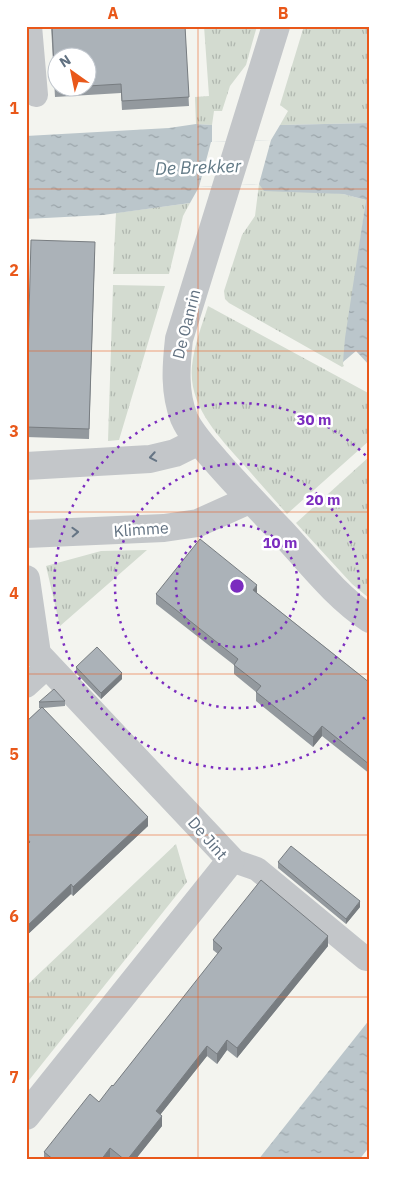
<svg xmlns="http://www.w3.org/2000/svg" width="396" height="1186" font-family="'IBM Plex Sans',sans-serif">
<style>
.grass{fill:url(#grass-tufts)}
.water{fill:url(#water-ripples)}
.pier{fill:#f3f4ef}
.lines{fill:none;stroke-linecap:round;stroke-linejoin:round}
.lane{stroke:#c3c6c9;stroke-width:24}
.street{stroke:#c3c6c9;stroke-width:28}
.wall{fill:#93999e;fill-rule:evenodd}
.shaded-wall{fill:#787d81}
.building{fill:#abb2b8;stroke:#787d81}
.oneway{stroke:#667585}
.grid{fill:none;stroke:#e9581a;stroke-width:1;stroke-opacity:0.55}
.ring{fill:none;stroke:#7b2cbf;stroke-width:2.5;stroke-dasharray:2.5 5}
.labels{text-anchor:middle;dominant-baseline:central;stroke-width:5;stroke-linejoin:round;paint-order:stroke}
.street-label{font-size:16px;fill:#617181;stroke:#fff}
.water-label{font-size:18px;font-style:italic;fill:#627a86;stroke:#fff}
.centre{fill:#7b2cbf;stroke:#fff;stroke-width:2.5}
.ring-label{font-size:15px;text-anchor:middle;font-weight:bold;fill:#7b2cbf;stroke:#fff;stroke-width:5;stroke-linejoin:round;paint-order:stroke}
.neatline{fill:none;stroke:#e9581a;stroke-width:2}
.grid-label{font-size:16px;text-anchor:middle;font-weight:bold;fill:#e9581a}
</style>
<defs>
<pattern id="grass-tufts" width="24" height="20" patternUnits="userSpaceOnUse" patternTransform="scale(1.25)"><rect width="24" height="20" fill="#d3dbd0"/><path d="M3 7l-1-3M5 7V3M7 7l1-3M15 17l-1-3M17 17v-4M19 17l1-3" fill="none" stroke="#afb6ae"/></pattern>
<pattern id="water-ripples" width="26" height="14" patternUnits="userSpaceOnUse" patternTransform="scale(1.25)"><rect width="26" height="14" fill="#bbc6cb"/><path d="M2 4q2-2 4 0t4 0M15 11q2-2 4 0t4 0" fill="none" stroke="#9ba5aa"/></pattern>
</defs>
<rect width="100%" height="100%" fill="#f3f4ef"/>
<path class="grass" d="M 204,26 L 257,26 L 246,65 L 230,86 L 222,111 L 214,111 L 212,125 L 196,124 L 195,97 L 209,96 Z
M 304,26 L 370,26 L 370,123 L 280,125 L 288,111 L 280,105 Z
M 259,184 L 343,194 L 366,200 L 343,364 L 344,366 L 342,367 L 229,303 L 225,299 L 224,291 L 242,235 L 255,216 Z
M 190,203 L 183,216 L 169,274 L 113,274 L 116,213 Z
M 113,285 L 165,286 L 119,440 L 108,441 Z
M 208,306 L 370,394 L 370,440 L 287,514 C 273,498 258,481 244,465 C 219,437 188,406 192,366 C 194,345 202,325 208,306 Z
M 370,456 L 370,599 L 352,584 L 296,523 Z
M 147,550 L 60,626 L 46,566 L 101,551 Z
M 176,844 L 187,882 L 26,1084 L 26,986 Z"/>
<path class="water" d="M 370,123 L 370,366 L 356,351 L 343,362 L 345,338 L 366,200 L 343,194 L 264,191 L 259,184 L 199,187 L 190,203 L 103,215 L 26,219 L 26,136 L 169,128 L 196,124 L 212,125 L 212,142 L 271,140 L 280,125 Z
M 370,1019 L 370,1146 L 359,1160 L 258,1160 Z"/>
<path class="pier" d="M 271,140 L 259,184 L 199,187 L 211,142 Z"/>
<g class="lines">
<path class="lane" d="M 30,26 L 36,95
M 26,686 L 48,666
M 231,860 L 257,869 L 366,959"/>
<path class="street" d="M 276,26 L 179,339 C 176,366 174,392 184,418 C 191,434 205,448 216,461 C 237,485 259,508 281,531 C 309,561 335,596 370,619
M 26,466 L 150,459 L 175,453 L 199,441
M 26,534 L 164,528 L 198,523 L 249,500
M 26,579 L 37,654 L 231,860 L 26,1116"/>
</g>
<path class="wall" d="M 51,26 L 185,26 L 189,106 L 122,110 L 121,93 L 55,97 ZM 88,58 L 88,88 L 58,88 Z
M 95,251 L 89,439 L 26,437 L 26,422 Z
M 257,593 L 370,683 L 370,774 L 322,736 L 313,747 L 256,701 L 256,692 L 234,674 L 234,665 L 156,604 L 156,594 Z
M 76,667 L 122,679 L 101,699 L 76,673 Z
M 65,701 L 65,706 L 43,708 L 148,826 L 73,896 L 71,894 L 26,936 L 26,722 L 41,708 L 39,708 L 39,702 Z
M 278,862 L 360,907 L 346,924 L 278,868 Z
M 213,940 L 328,946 L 237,1058 L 227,1050 L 217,1064 L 207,1056 L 160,1115 L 162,1126 L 135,1160 L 113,1160 L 110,1157 L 108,1160 L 44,1160 L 44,1152 L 99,1102 L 113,1086 L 218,954 L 213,950 Z"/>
<path class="shaded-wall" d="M 257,585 L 257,595 L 253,590 Z
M 122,673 L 122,679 L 101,699 L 101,693 Z
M 322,726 L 322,736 L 313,747 L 313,737 Z
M 148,817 L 148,826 L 73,896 L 73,887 Z
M 71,884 L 71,894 L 26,936 L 26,927 Z
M 360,901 L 360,907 L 346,924 L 346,919 Z
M 328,936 L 328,946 L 237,1058 L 237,1048 Z
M 227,1040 L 227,1050 L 217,1064 L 217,1054 Z
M 207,1046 L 207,1056 L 156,1120 L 156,1111 Z
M 162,1116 L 162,1126 L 135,1160 L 127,1160 Z
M 110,1148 L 110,1157 L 108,1160 L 101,1160 Z"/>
<path class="building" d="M 52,26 L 185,26 L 189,97 L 122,101 L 121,84 L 88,86 L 88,58 L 58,58 L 58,87 L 55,87 Z
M 31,240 L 95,242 L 89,429 L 26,427 Z
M 200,539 L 257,585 L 253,590 L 370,683 L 370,765 L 322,726 L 313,737 L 256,692 L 261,686 L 234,665 L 238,659 L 156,594 Z
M 97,647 L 122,673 L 101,693 L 76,667 Z
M 54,689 L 65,701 L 39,702 Z
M 42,707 L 148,817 L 73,887 L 71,884 L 26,927 L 26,846 L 30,842 L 26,837 L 26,722 Z
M 291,846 L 360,901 L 346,919 L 278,862 Z
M 261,880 L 328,936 L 237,1048 L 227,1040 L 217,1054 L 207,1046 L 156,1111 L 162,1116 L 127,1160 L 125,1160 L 110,1148 L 101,1160 L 54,1160 L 44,1152 L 90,1094 L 99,1102 L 112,1085 L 113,1086 L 222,948 L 213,940 Z"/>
<defs><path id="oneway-chevron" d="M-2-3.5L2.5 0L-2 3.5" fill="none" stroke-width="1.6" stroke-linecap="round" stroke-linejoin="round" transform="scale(1.25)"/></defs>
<g class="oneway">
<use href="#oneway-chevron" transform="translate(153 457) rotate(170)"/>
<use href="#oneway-chevron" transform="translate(75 532) rotate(-2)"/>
</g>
<path class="grid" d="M 198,26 L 198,1160M 26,189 L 370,189M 26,351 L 370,351M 26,512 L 370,512M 26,674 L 370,674M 26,835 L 370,835M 26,997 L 370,997"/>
<g class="ring">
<circle cx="237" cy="586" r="61"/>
<circle cx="237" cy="586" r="122"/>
<path d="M370 712A183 183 0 1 1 370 460"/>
</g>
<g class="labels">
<g class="street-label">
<text transform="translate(186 324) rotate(-76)">De Oanrin</text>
<text transform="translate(141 529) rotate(-4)">Klimme</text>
<text transform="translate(208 838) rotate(49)">De Jint</text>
</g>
<g class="water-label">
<text transform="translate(198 167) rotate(-2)">De Brekker</text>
</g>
</g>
<circle cx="237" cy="586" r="8" class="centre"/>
<g class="ring-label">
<text x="314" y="425">30 m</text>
<text x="323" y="505">20 m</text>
<text x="280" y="548">10 m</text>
</g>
<rect width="396" height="1186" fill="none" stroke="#ffffff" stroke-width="55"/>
<g transform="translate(72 72) rotate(327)"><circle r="24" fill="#ffffff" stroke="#c0c6cd"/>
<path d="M0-4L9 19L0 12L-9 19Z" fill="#e9581a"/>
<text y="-8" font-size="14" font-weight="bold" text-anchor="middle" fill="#617181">N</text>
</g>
<rect x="28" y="28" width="340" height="1130" class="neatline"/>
<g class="grid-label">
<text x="113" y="19">A</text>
<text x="283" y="19">B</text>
<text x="14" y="114">1</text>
<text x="14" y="276">2</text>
<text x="14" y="437">3</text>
<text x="14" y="599">4</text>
<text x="14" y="760">5</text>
<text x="14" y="922">6</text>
<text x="14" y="1083">7</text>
</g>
</svg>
